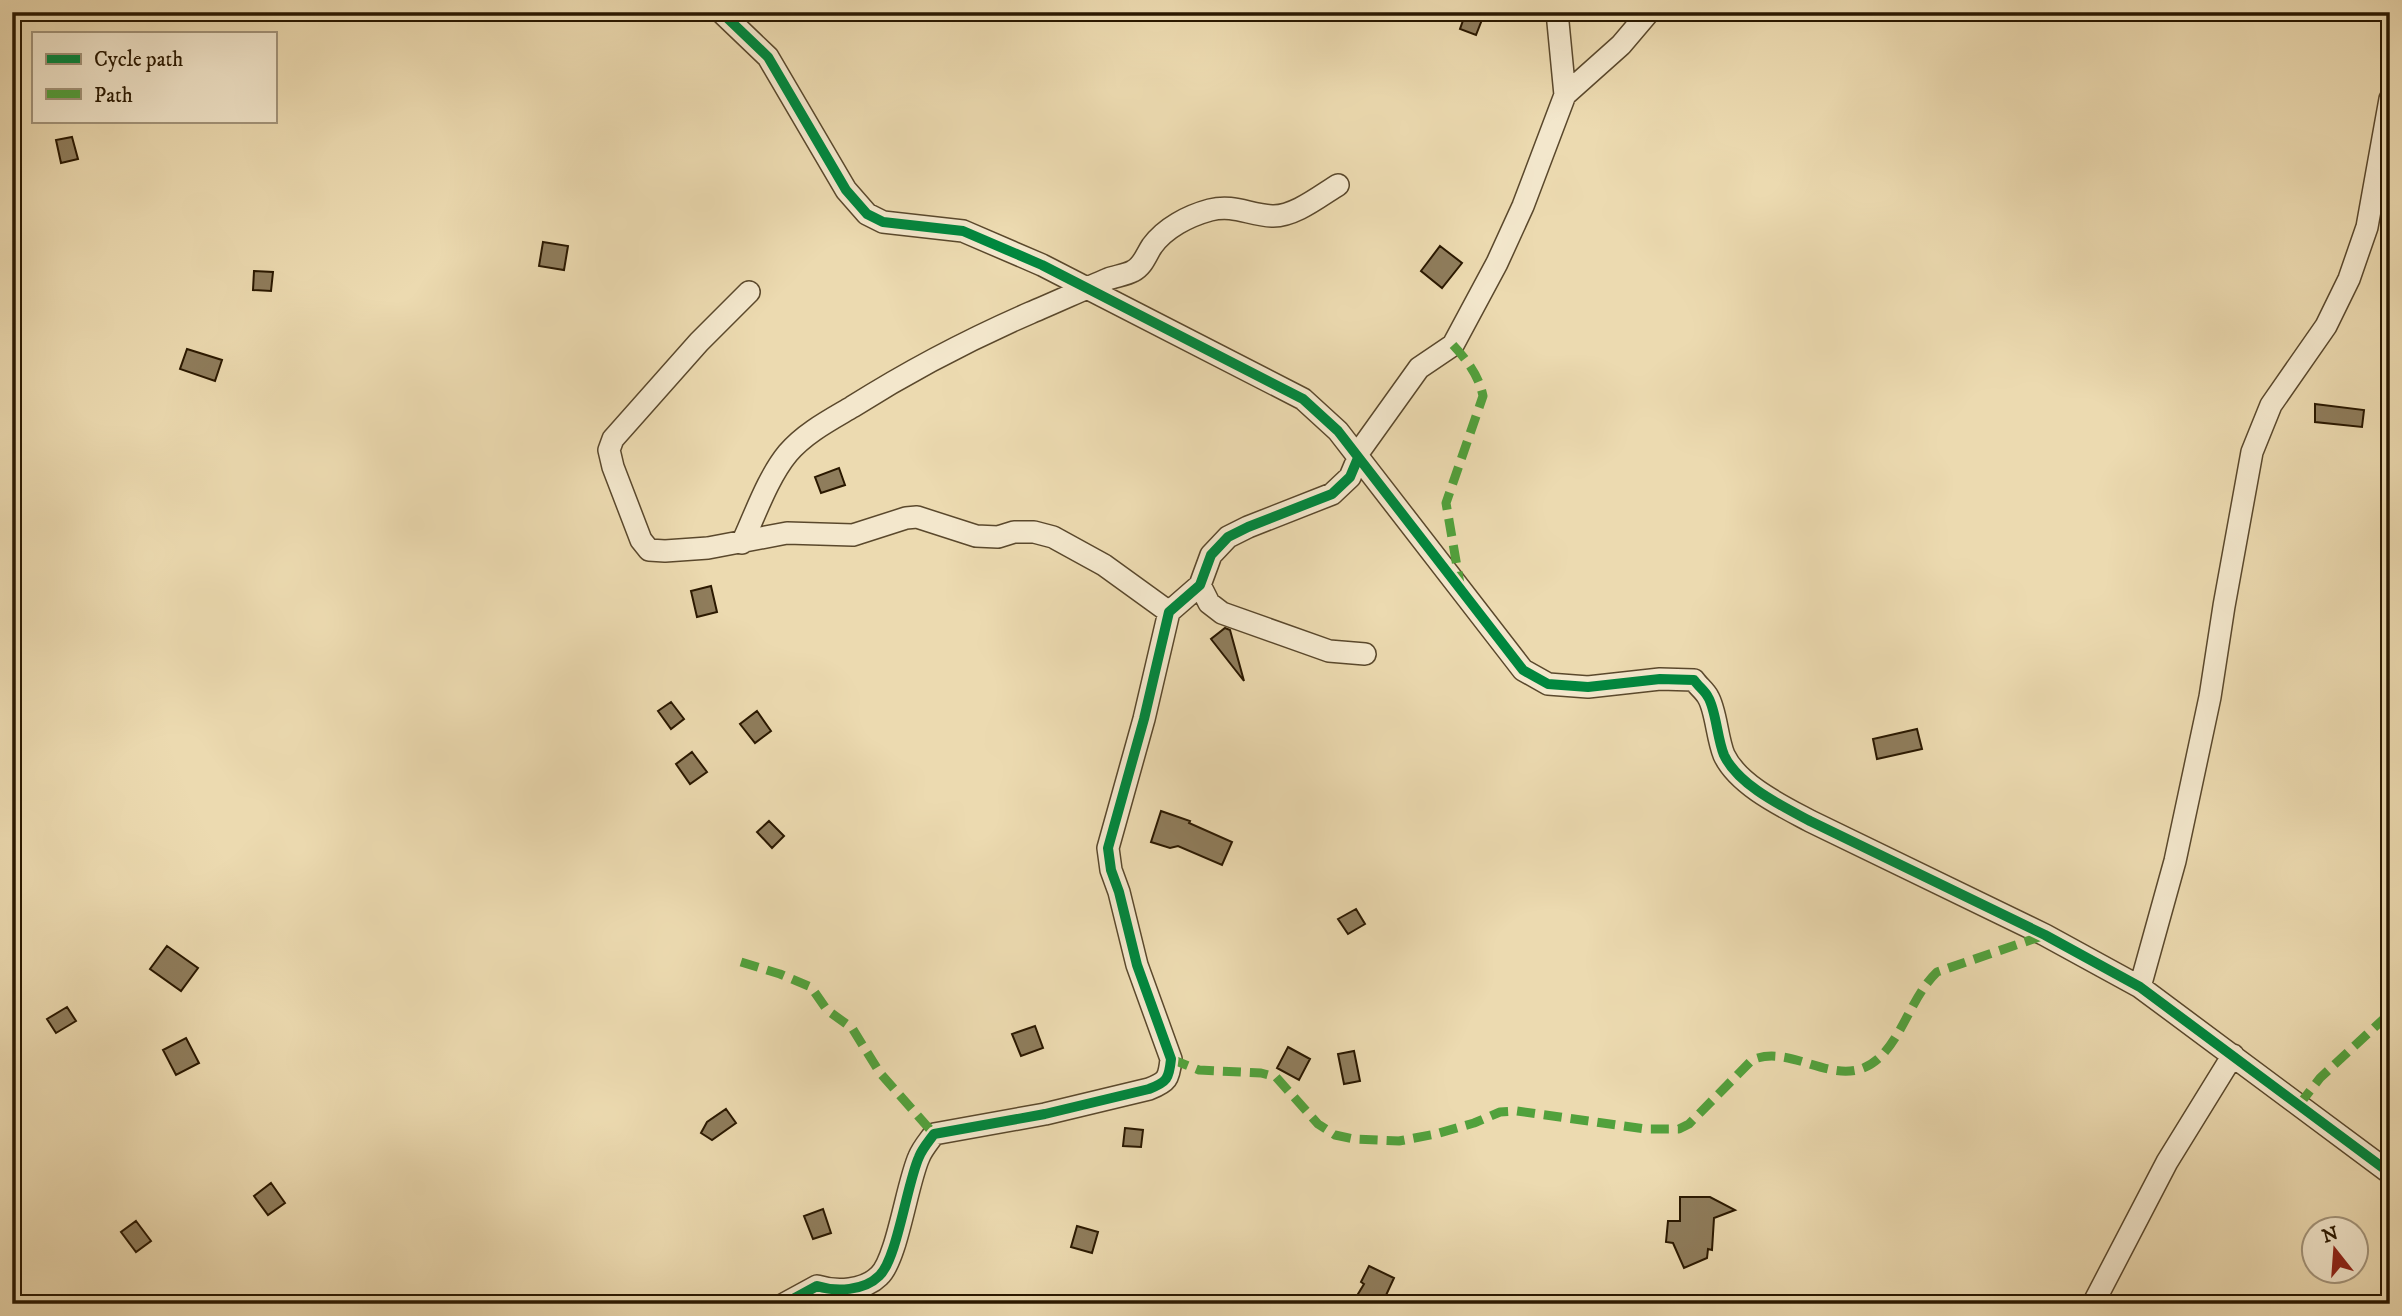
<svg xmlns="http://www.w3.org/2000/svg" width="2402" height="1316" font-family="'IM FELL DW Pica',serif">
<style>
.building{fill:#8f7d5c;stroke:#2a1800;stroke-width:2}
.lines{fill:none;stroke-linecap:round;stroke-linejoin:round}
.street-casing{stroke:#5a482c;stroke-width:24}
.street{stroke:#f3e7cc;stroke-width:21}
.quiet{stroke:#51a13c;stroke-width:9;stroke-dasharray:18 9;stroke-linecap:butt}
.cycleway-casing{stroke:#f3e7cc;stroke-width:15}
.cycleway{stroke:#00873e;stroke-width:10}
</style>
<rect width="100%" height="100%" fill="#ecdab0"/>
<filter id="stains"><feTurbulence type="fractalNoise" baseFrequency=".00286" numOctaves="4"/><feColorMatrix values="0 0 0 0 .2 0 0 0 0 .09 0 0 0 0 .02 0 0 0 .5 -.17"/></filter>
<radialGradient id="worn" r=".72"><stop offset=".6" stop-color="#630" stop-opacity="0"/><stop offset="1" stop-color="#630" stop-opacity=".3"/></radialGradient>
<path class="building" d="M 1466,12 L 1485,12 L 1476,35 L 1460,29 Z
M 72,137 L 78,159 L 61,163 L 56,140 Z
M 543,242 L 568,246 L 564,270 L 539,266 Z
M 1440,246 L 1462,263 L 1442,288 L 1421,271 Z
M 254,271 L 273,272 L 271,291 L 253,290 Z
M 187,349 L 222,360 L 215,381 L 180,369 Z
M 2315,404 L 2364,410 L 2362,427 L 2315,422 Z
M 839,468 L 845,485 L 821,493 L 815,477 Z
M 711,586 L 717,612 L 697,617 L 691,591 Z
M 1225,628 L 1230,630 L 1244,681 L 1211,639 Z
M 671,702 L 684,719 L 671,729 L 658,711 Z
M 757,711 L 771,731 L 755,743 L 740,724 Z
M 1917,729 L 1922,749 L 1877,759 L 1873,739 Z
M 692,752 L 707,772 L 690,784 L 676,764 Z
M 1161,811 L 1190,821 L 1189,823 L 1232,842 L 1222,865 L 1178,846 L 1170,848 L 1151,842 Z
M 769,821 L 784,836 L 772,848 L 757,832 Z
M 1356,909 L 1365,924 L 1348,934 L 1338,919 Z
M 167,946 L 198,968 L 181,991 L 150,969 Z
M 67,1007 L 76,1021 L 56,1033 L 47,1019 Z
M 1035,1026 L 1043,1048 L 1021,1056 L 1012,1034 Z
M 186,1038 L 199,1063 L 176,1075 L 163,1050 Z
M 1288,1047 L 1310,1059 L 1299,1080 L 1277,1068 Z
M 1354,1051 L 1360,1081 L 1344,1084 L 1338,1054 Z
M 726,1109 L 736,1123 L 712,1140 L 701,1133 L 707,1122 Z
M 1125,1128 L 1143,1130 L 1141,1147 L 1123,1146 Z
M 271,1183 L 285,1203 L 268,1215 L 254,1196 Z
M 1680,1197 L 1710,1197 L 1735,1210 L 1714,1218 L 1712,1250 L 1708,1249 L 1707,1258 L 1684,1268 L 1673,1243 L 1666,1242 L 1668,1221 L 1680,1221 Z
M 823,1209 L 831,1233 L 813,1239 L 804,1216 Z
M 136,1221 L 151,1241 L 136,1252 L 121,1232 Z
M 1077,1226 L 1098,1232 L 1092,1253 L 1071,1247 Z
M 1369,1266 L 1394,1278 L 1382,1304 L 1352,1304 L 1364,1284 L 1361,1282 Z"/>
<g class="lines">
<defs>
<path id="street" d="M 721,12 L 768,57 L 846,190 L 867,214 L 883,222 L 963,231 L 1042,265 L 1303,399 L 1338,431 L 1523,670 L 1548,684 L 1588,687 L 1660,679 L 1694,680 C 1698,686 1705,691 1708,697 C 1716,710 1717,738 1724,755 C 1738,785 1782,806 1810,821 L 2045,935 L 2140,987 L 2390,1173
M 1565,95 L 1621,45 L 1649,12
M 749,292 L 699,342 L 613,439 L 609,450 L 613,467 L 641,540 L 649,550 L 665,551 L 708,548 L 787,533 L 853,535 L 906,518 L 917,517 L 976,536 L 998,537 L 1014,532 L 1034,532 L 1053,537 L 1104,565 L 1169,612
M 1356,456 L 1419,368 L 1453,345 L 1497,263 L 1523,206 L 1565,95 L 1557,12
M 742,543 C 755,515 768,477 788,453 C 805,433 830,420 852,407 C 909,371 968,340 1030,313 C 1056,302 1082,290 1108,279 C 1116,276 1126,275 1133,271 C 1143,266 1146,255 1152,246 C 1165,228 1188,216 1210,210 C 1234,204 1249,215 1272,216 C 1294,217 1320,196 1338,185
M 1200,585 L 1209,603 L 1222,613 L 1329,651 L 1365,654
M 2140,987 L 2175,861 L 2210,697 L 2224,606 L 2252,452 L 2271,405 L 2326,326 L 2349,279 L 2367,227 L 2390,99
M 784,1304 L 817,1286 C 836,1292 864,1291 879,1276 C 897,1260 907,1183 919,1157 C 922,1149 929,1141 934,1134 L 1045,1114 L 1149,1089 C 1167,1082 1169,1079 1171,1059 L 1137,965 L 1119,892 L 1111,870 L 1108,848 L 1144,719 L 1169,612 L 1200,585 L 1211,555 L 1228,537 L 1248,527 L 1332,494 L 1350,477 L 1358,458
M 2093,1304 L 2167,1162 L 2233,1055"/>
</defs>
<use href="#street" class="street-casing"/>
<use href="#street" class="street"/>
<path class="quiet" d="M 1453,345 C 1467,360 1479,376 1483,396 L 1446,503 L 1460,584
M 741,962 L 780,974 L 811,987 L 827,1010 L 852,1028 L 880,1073 L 934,1134
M 1171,1059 L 1199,1070 L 1261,1073 L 1276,1077 L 1318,1124 L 1335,1135 L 1354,1139 L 1399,1141 L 1436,1134 L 1474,1123 L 1500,1112 L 1517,1111 L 1645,1129 L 1679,1129 L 1689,1124 L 1752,1060 C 1795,1041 1843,1099 1884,1053 C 1905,1029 1914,994 1937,972 L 2045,935
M 2299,1105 L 2320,1078 L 2390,1013"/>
<defs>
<path id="cycleway" d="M 721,12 L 768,57 L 846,190 L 867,214 L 883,222 L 963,231 L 1042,265 L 1303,399 L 1338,431 L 1523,670 L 1548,684 L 1588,687 L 1660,679 L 1694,680 C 1698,686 1705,691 1708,697 C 1716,710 1717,738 1724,755 C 1738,785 1782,806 1810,821 L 2045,935 L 2140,987 L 2390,1173
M 784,1304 L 817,1286 C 836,1292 864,1291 879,1276 C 897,1260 907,1183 919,1157 C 922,1149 929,1141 934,1134 L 1045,1114 L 1149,1089 C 1167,1082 1169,1079 1171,1059 L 1137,965 L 1119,892 L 1111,870 L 1108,848 L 1144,719 L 1169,612 L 1200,585 L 1211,555 L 1228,537 L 1248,527 L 1332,494 L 1350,477 L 1358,458"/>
</defs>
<use href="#cycleway" class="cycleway-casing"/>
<use href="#cycleway" class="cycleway"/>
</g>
<rect width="2402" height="1316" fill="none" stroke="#ecdab0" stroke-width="42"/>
<rect x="14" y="14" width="2374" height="1288" fill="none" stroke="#2a1800" stroke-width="3.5"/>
<rect x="21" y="21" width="2360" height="1274" fill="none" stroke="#2a1800" stroke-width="2"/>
<rect x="32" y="32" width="245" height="91" fill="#f3e7cc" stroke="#a3947a" stroke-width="2"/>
<rect x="46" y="54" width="35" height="10" fill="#00873e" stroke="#a3947a" stroke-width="2"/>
<text x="94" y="66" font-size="21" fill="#2a1800">Cycle path</text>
<rect x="46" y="89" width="35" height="10" fill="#51a13c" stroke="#a3947a" stroke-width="2"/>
<text x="94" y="102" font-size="21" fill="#2a1800">Path</text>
<g transform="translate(2335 1250) rotate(343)"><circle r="33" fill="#f3e7cc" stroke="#a3947a" stroke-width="2"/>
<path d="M0-5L12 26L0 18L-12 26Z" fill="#8f2418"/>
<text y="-10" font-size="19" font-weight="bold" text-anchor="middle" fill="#2a1800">N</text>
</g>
<rect width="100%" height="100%" filter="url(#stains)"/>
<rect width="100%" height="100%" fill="url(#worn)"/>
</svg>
